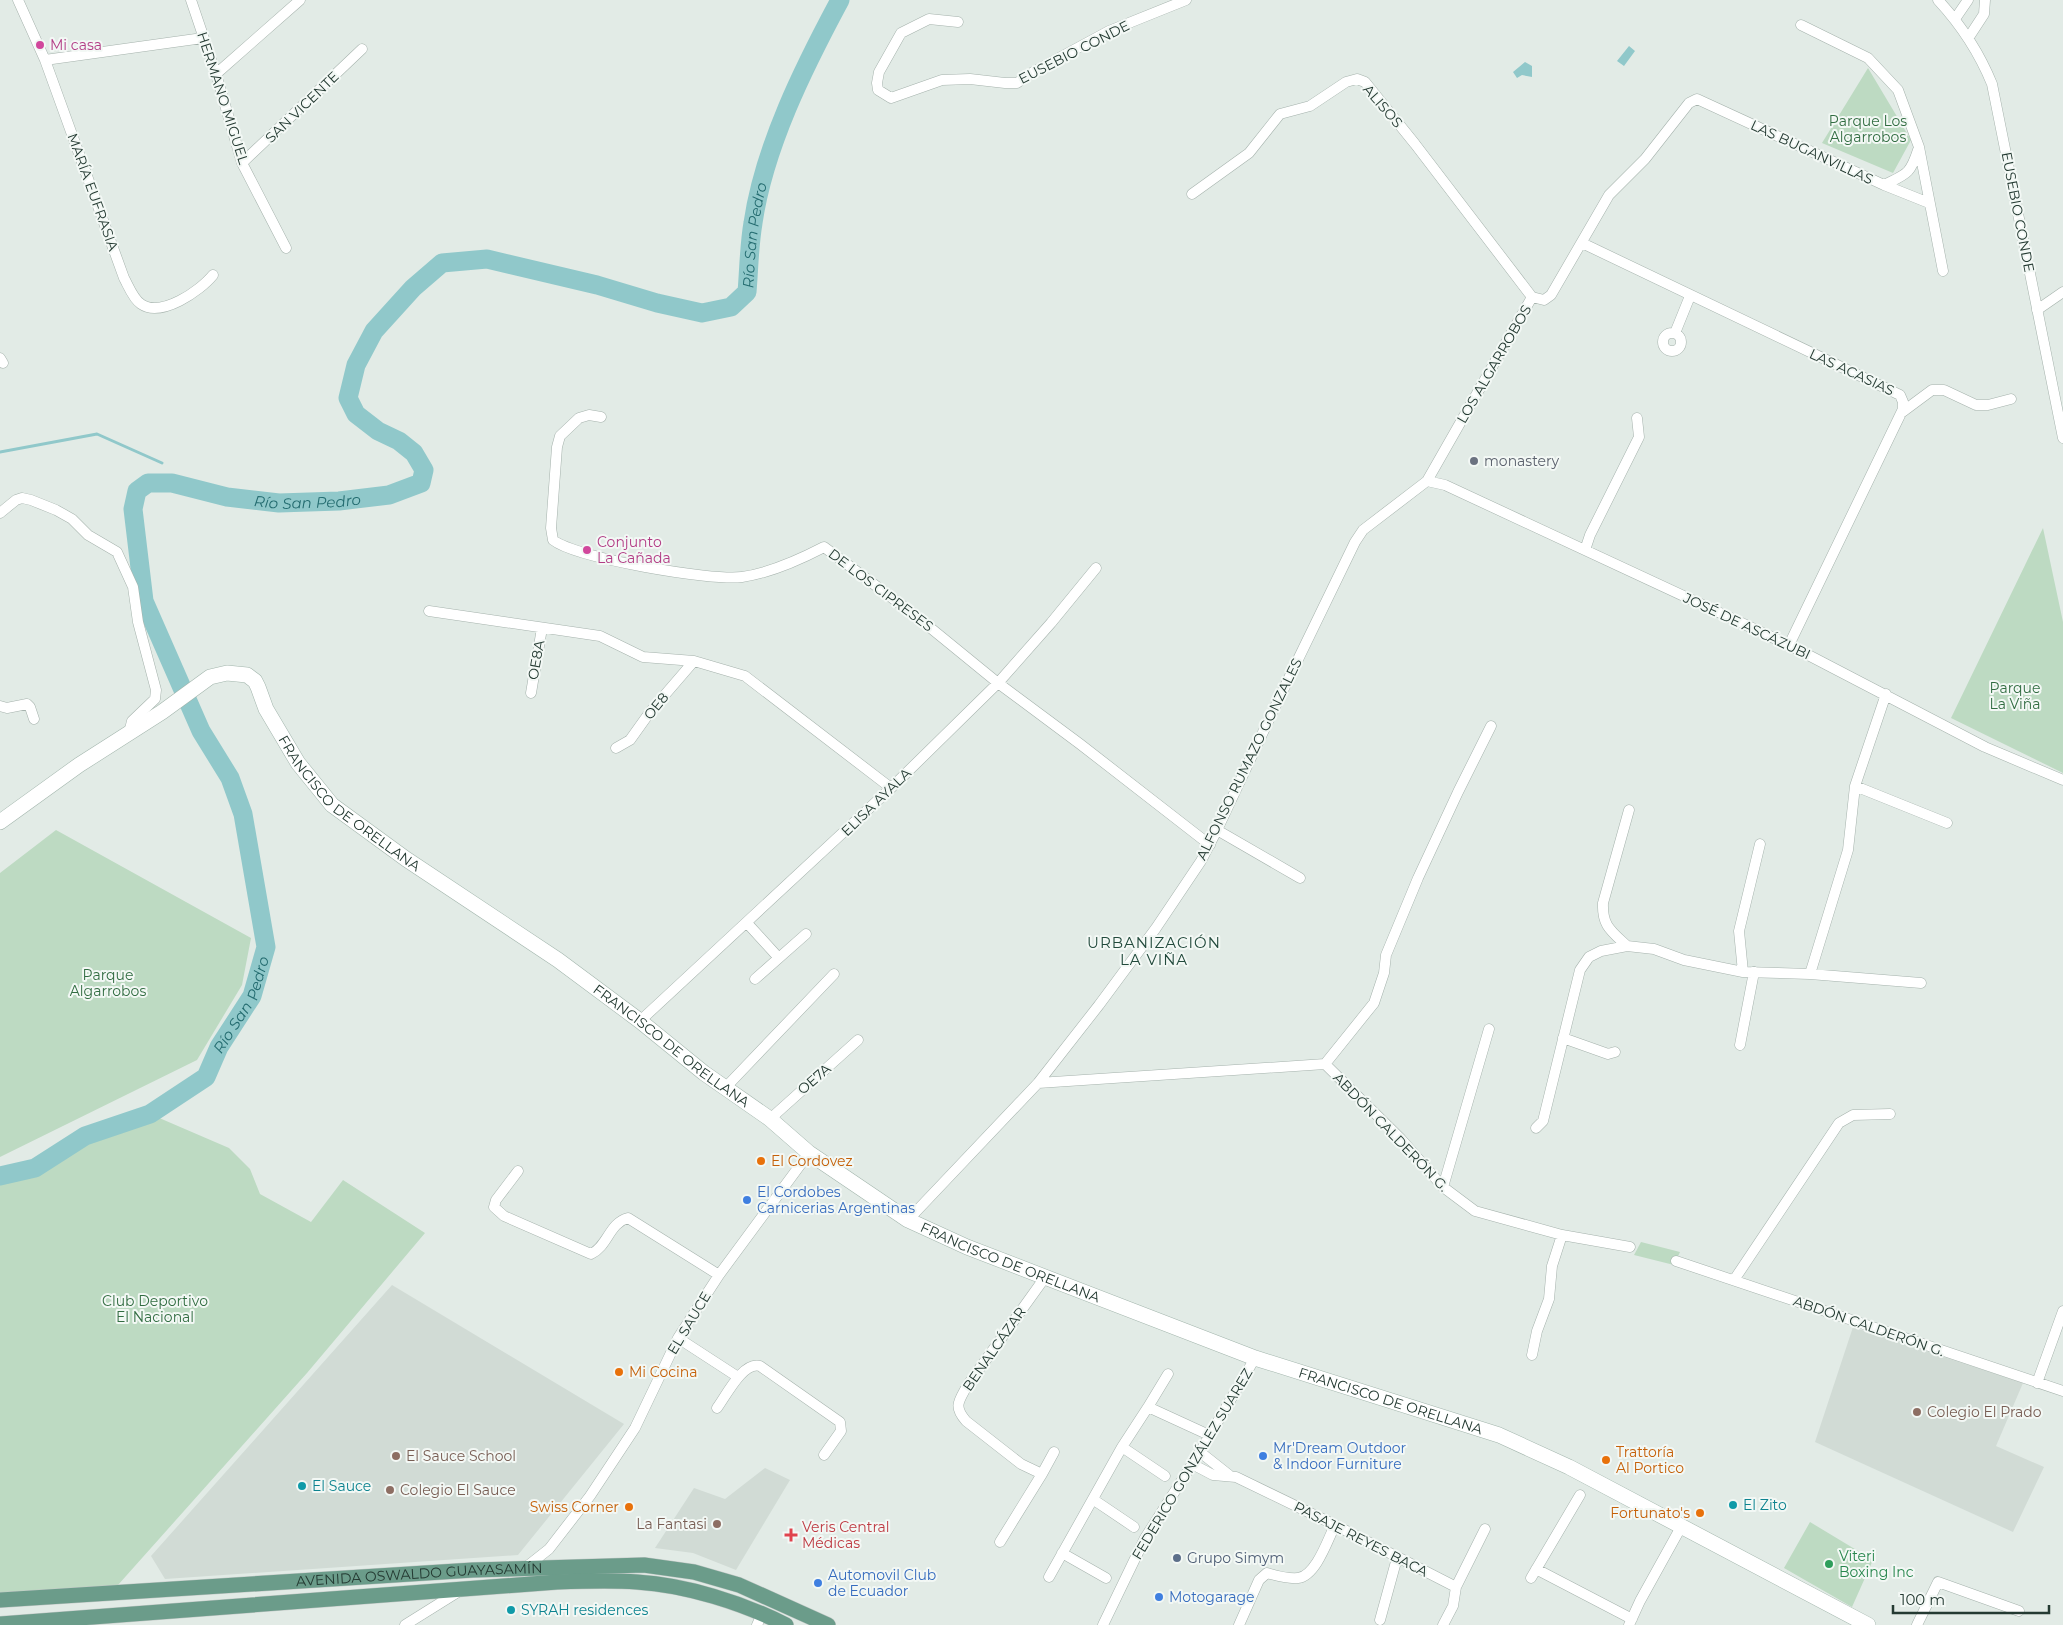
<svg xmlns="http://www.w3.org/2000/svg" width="2063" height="1625" font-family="Montserrat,sans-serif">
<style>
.built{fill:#d1dbd5}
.green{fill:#bddac2}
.water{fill:#90c8ca}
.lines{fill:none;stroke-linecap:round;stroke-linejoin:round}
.stream{stroke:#90c8ca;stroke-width:3}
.river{stroke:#90c8ca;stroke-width:19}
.street-casing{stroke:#a5b2ac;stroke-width:11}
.secondary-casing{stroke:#a2b5ac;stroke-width:16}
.primary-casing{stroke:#c2c8c6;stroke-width:16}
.street{stroke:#fff;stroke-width:10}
.secondary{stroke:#fff;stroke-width:15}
.primary{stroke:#6b9c8a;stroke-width:15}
.hotel-dot{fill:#d1479c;stroke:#f3f8f5;stroke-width:2}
.worship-dot{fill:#6b7280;stroke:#f3f8f5;stroke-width:2}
.food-dot{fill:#e8710a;stroke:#f3f8f5;stroke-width:2}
.shop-dot{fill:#3f7fe0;stroke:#f3f8f5;stroke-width:2}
.education-dot{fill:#8d6e63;stroke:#f3f8f5;stroke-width:2}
.culture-dot{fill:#0f9aa8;stroke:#f3f8f5;stroke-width:2}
.health-dot{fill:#e0444e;stroke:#f3f8f5;stroke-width:2}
.service-dot{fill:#5c6f8a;stroke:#f3f8f5;stroke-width:2}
.leisure-dot{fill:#2e9e5b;stroke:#f3f8f5;stroke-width:2}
.labels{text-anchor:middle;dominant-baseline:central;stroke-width:4;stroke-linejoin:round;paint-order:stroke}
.hotel-label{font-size:14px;fill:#b23c85;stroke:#f3f8f5;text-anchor:start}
.street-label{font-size:14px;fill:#243a32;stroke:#f3f8f5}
.park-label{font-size:14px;fill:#326d42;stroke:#f3f8f5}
.worship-label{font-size:14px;fill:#5b616d;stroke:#f3f8f5;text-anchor:start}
.food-label{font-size:14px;fill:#c56008;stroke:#f3f8f5;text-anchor:start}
.shop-label{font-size:14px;fill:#366cbe;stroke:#f3f8f5;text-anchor:start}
.education-label{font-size:14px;fill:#785e54;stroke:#f3f8f5;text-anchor:start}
.culture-label{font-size:14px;fill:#0d838f;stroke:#f3f8f5;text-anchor:start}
.health-label{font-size:14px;fill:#be3a42;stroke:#f3f8f5;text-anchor:start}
.leisure-label{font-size:14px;fill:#27864d;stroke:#f3f8f5;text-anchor:start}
.service-label{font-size:14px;fill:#4e5e75;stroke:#f3f8f5;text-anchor:start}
.water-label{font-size:15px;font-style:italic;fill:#246c70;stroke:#f3f8f5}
.neighbourhood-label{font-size:15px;letter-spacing:1px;fill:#224a3c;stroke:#f3f8f5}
</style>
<rect width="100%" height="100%" fill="#e2ebe6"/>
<path class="built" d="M 392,1285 L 624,1424 L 518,1555 L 165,1579 L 151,1556 Z
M 1853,1327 L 2023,1383 L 1996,1446 L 2044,1467 L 2013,1532 L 1815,1442 Z
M 765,1468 L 790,1480 L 736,1570 L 693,1553 L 655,1548 L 694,1488 L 725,1499 Z"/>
<path class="green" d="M 1868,68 L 1911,140 L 1893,173 L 1822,143 Z
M 2043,528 L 2063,622 L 2063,773 L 1951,718 Z
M 56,830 L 251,938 L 242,985 L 197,1060 L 0,1157 L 0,873 Z
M 150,1114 L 229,1148 L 250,1169 L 260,1194 L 311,1222 L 343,1180 L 425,1233 L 307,1373 L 118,1585 L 0,1593 L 0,1176 L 35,1168 L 85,1136 Z
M 1641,1242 L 1680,1252 L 1674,1265 L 1634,1255 Z
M 1810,1522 L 1873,1560 L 1852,1607 L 1784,1568 Z"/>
<path class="water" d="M 1629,46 L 1635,51 L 1624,66 L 1617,61 Z
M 1525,62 L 1532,66 L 1532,77 L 1522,75 L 1517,78 L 1513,72 Z"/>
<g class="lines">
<path class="stream" d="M 0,452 L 97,434 L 162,463"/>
<path class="river" id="s1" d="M 0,1176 L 35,1168 L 85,1136 L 150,1114 L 206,1077 L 219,1047 L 252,996 L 266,947 L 243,814 L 230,778 L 201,731 L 144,601 L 133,509 L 137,491 L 148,483 L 172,483 L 227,497 L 279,503 L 339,501 L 389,495 L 421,483 L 424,470 L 414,453 L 399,441 L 378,431 L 356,414 L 348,398 L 356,365 L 374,331 L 413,288 L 442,263 L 487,259 L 597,285 L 657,303 L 702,313 L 731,307 L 747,292 C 749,269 749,246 753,223 C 764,147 804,67 840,0"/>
<defs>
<path id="street" d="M 18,0 L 45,60 L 124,278 C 128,285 133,299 141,304 C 161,318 200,291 213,275
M 191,0 L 216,74 L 242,163 L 286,248
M 1938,0 C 1962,26 1979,52 1992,84 L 2063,438
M 1955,19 L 1968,0
M 958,22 L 929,19 L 901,33 L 879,72 L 877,83 L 878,90 L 891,98 L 942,80 L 970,79 L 1005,83 L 1017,83 L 1033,72 L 1109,31 L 1186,0
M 1801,25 L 1868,58 L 1898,90 L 1919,147 L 1943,271
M 1969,37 L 1984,14 L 1985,0
M 45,60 L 203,38
M 216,74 L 300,0
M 242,163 L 362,49
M 1884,185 C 1906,174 1910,175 1918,150
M 1192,194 L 1249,153 L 1280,114 L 1310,106 L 1346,82 L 1357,79 L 1365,82 L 1415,144 L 1532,297
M 1582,243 L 1900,395 L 1903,402 L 1903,409 L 1789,645
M 1532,297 L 1544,300 L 1551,295 L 1609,195 L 1645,159 L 1689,103 L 1697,99 L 1884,185 L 1929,203
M 2037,310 L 2063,292
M 1675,333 L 1690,296
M1663 342a9 9 0 1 1 18 0a9 9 0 1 1-18 0Z
M 0,358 L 3,363
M 1901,413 L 1932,390 L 1944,390 L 1976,405 L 1988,405 L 2011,399
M 601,417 L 589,415 L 579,418 L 560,436 L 557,447 L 551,528 L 553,540 C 576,558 710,581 742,577 C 770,573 799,560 824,547 L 911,612 L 998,683 L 1080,744 L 1210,845
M 1427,481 L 1445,485 L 1789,645 L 1985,747 L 2063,780
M 0,513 L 16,500 L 22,498 L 31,500 L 56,510 L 72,519 L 88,535 L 117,552 L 133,587 L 138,622 L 156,690 L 155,699 L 132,721 L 129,733
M 1585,550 L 1590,535 L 1639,437 L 1637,418
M 429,611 L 600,636 L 643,657 L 694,661 L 745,676 L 891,788
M 531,693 L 542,628
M 0,706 L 7,708 L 27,704 L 30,707 L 34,719
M 616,748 L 630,740 L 650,712 L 694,661
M 1855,786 L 1947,823
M 1217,830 L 1300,878
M 747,923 L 778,957
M 1627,946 C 1611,931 1602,926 1603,903 L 1629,810
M 1743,972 L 1739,931 L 1760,844
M 1810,974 L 1848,850 L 1855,786 L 1886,694
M 755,979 L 806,934
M 640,1021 L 891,788 L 998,683 L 1051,623 L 1096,568
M 1563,1038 L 1608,1054 L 1615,1052
M 1740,1045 L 1754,972
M 1325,1064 L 1401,1139 L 1443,1187 L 1475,1211 L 1562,1235 L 1630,1247
M 1038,1083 L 1325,1064 L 1374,1003 L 1384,973 L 1386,955 L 1418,878 L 1458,792 L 1491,726
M 726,1087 L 834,974
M 770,1119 L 858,1040
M 1536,1128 L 1543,1121 L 1580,970 L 1589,957 L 1601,951 L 1627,946 L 1654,949 L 1684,960 L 1743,972 L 1810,974 L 1921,983
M 518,1171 L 496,1200 L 494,1207 L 504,1216 L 591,1254 C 608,1246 609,1223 628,1218 L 719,1275
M 1443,1187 L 1489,1029
M 908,1220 L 1038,1083 L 1099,1005 L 1156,928 L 1201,861 L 1217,830 L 1273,711 L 1355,542 L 1363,530 L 1427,481 L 1532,297
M 1676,1261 L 2063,1391
M 1734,1280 L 1839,1123 L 1853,1115 L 1890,1114
M 678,1338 L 738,1377
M 1532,1355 L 1537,1331 L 1549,1299 L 1552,1266 L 1562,1235
M 2037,1383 L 2063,1311
M 1148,1407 L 1168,1374
M 717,1408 C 726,1396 743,1361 760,1366 L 840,1422 L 841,1431 L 824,1455
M 1122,1447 L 1165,1476
M 1200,1452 L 1229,1475
M 1192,1464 L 1213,1475 L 1236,1477 L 1335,1525 L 1456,1587 L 1453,1606 L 1443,1625
M 1042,1474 L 1021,1464 L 966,1421 C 953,1406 959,1401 967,1386 L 1046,1276
M 1094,1500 L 1134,1527
M 1000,1542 L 1042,1474 L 1054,1452
M 1062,1553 L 1106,1578
M 525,1568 L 549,1549 L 590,1496 L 635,1428 L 678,1338 L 719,1275 L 809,1153
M 1536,1569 L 1632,1619
M 1049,1577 L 1122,1447 L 1148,1407 L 1209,1435
M 1531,1578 L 1580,1495
M 1456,1587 L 1485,1529
M 1380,1620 L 1397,1558
M 405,1625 L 461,1590
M 757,1625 L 762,1614
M 1103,1625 L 1145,1538 L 1200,1452 L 1255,1358
M 1239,1625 L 1259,1580 L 1267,1573 C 1277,1576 1288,1579 1298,1578 C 1316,1576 1328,1539 1335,1525
M 1629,1625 L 1640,1601 L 1681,1527
M 1917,1625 L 1938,1582 L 2019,1611"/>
<g id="secondary">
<path id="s2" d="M 0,822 L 79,765 L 162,712 L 210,677 L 227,673 L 247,675 L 255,681 L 258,687 L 266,709 L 298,763 L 332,805 L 406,859 L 558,960 L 640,1021 L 704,1073 L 770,1119 L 809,1153 L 908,1220 L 967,1247 L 1255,1358 L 1499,1435 L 1569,1467 L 1868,1625"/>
</g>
<g id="primary">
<path id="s3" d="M 0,1600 L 473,1570 L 644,1565 L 694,1572 L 739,1585 L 828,1625"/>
<path d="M 0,1624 L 557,1582 C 584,1581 611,1580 637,1582 C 686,1585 743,1603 786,1625"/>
</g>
</defs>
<use href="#street" class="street-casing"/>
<use href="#secondary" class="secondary-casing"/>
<use href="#primary" class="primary-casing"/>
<use href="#street" class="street"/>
<use href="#secondary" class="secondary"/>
<use href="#primary" class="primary"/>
</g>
<g class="hotel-dot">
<circle cx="40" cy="45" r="5"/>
<circle cx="587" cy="550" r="5"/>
</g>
<circle class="worship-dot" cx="1474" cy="461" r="5"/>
<g class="food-dot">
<circle cx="761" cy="1161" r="5"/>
<circle cx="619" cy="1372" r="5"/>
<circle cx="1606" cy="1460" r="5"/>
<circle cx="629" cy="1507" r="5"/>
<circle cx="1700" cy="1513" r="5"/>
</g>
<g class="shop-dot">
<circle cx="747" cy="1200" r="5"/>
<circle cx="1263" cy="1456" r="5"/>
<circle cx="818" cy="1583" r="5"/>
<circle cx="1159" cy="1597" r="5"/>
</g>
<g class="education-dot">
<circle cx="1917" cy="1412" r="5"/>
<circle cx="396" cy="1456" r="5"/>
<circle cx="390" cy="1490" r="5"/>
<circle cx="717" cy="1524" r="5"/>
</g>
<g class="culture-dot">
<circle cx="302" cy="1486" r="5"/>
<circle cx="1733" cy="1505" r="5"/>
<circle cx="511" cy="1610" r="5"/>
</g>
<path class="health-dot" d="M788.5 1527.5h5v5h5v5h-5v5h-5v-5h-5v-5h5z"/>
<circle class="service-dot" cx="1177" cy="1558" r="5"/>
<circle class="leisure-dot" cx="1829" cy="1564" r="5"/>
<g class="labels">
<g class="hotel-label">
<text x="50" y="45">Mi casa</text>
<text x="597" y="542">Conjunto<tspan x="597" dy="16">La Cañada</tspan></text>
</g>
<g class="street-label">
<text transform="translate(1074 52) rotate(-27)">EUSEBIO CONDE</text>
<text transform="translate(223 98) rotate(72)">HERMANO MIGUEL</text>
<text transform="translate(1383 106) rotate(49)">ALISOS</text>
<text transform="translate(302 107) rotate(-44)">SAN VICENTE</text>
<text transform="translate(1812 152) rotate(25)">LAS BUGANVILLAS</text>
<text transform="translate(93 192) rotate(70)">MARÍA EUFRASIA</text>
<text transform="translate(2018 212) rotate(79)">EUSEBIO CONDE</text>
<text transform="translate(1494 364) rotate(-60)">LOS ALGARROBOS</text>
<text transform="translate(1852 372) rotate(25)">LAS ACASIAS</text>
<text transform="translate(881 590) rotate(37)">DE LOS CIPRESES</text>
<text transform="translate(1747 626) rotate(25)">JOSÉ DE ASCÁZUBI</text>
<text transform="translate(536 660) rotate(-80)">OE8A</text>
<text transform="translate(656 706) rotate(-51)">OE8</text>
<text transform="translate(1249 759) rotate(-64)">ALFONSO RUMAZO GONZALES</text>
<text stroke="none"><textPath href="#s2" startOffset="461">FRANCISCO DE ORELLANA</textPath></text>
<text transform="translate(876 802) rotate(-44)">ELISA AYALA</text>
<text stroke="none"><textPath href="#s2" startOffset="866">FRANCISCO DE ORELLANA</textPath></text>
<text transform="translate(814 1079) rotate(-41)">OE7A</text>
<text transform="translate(1391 1132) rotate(46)">ABDÓN CALDERÓN G.</text>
<text stroke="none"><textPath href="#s2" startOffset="1271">FRANCISCO DE ORELLANA</textPath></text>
<text transform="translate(689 1323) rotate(-59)">EL SAUCE</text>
<text transform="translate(1869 1326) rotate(19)">ABDÓN CALDERÓN G.</text>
<text transform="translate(994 1349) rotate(-55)">BENALCÁZAR</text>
<text stroke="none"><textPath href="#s2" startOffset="1676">FRANCISCO DE ORELLANA</textPath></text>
<text transform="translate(1192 1464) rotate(-59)">FEDERICO GONZÁLEZ SUAREZ</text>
<text transform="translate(1361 1539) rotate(27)">PASAJE REYES BACA</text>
<text stroke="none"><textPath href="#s3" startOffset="420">AVENIDA OSWALDO GUAYASAMÍN</textPath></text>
</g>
<g class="park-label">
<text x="1868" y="121">Parque Los<tspan x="1868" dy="16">Algarrobos</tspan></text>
<text x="2015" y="688">Parque<tspan x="2015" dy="16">La Viña</tspan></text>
<text x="108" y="975">Parque<tspan x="108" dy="16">Algarrobos</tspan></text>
<text x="155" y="1301">Club Deportivo<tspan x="155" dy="16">El Nacional</tspan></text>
</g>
<g class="worship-label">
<text x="1484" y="461">monastery</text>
</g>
<g class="food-label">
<text x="771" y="1161">El Cordovez</text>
<text x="629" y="1372">Mi Cocina</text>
<text x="1616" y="1452">Trattoría<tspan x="1616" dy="16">Al Portico</tspan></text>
<text x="619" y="1507" text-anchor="end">Swiss Corner</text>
<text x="1690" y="1513" text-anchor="end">Fortunato's</text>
</g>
<g class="shop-label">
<text x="757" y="1192">El Cordobes<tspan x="757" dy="16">Carnicerias Argentinas</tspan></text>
<text x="1273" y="1448">Mr'Dream Outdoor<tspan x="1273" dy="16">&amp; Indoor Furniture</tspan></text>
<text x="828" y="1575">Automovil Club<tspan x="828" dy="16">de Ecuador</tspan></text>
<text x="1169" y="1597">Motogarage</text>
</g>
<g class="education-label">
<text x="1927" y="1412">Colegio El Prado</text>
<text x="406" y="1456">El Sauce School</text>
<text x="400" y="1490">Colegio El Sauce</text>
<text x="707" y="1524" text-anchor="end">La Fantasi</text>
</g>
<g class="culture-label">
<text x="312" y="1486">El Sauce</text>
<text x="1743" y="1505">El Zito</text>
<text x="521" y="1610">SYRAH residences</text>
</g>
<g class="health-label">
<text x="802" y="1527">Veris Central<tspan x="802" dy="16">Médicas</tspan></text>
</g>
<g class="leisure-label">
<text x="1839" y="1556">Viteri<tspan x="1839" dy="16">Boxing Inc</tspan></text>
</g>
<g class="service-label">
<text x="1187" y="1558">Grupo Simym</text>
</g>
<g class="water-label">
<text stroke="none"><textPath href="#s1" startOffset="1814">Río San Pedro</textPath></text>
<text stroke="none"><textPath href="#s1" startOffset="1032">Río San Pedro</textPath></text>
<text stroke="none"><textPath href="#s1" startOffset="312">Río San Pedro</textPath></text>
</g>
<g class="neighbourhood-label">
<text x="1154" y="942">URBANIZACIÓN<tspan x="1154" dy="17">LA VIÑA</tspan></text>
</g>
</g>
<path d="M1893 1605v8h156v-8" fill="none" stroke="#243a32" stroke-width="2.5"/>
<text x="1900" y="1605" font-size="15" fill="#243a32" stroke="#f3f8f5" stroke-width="4" paint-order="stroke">100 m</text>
</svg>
